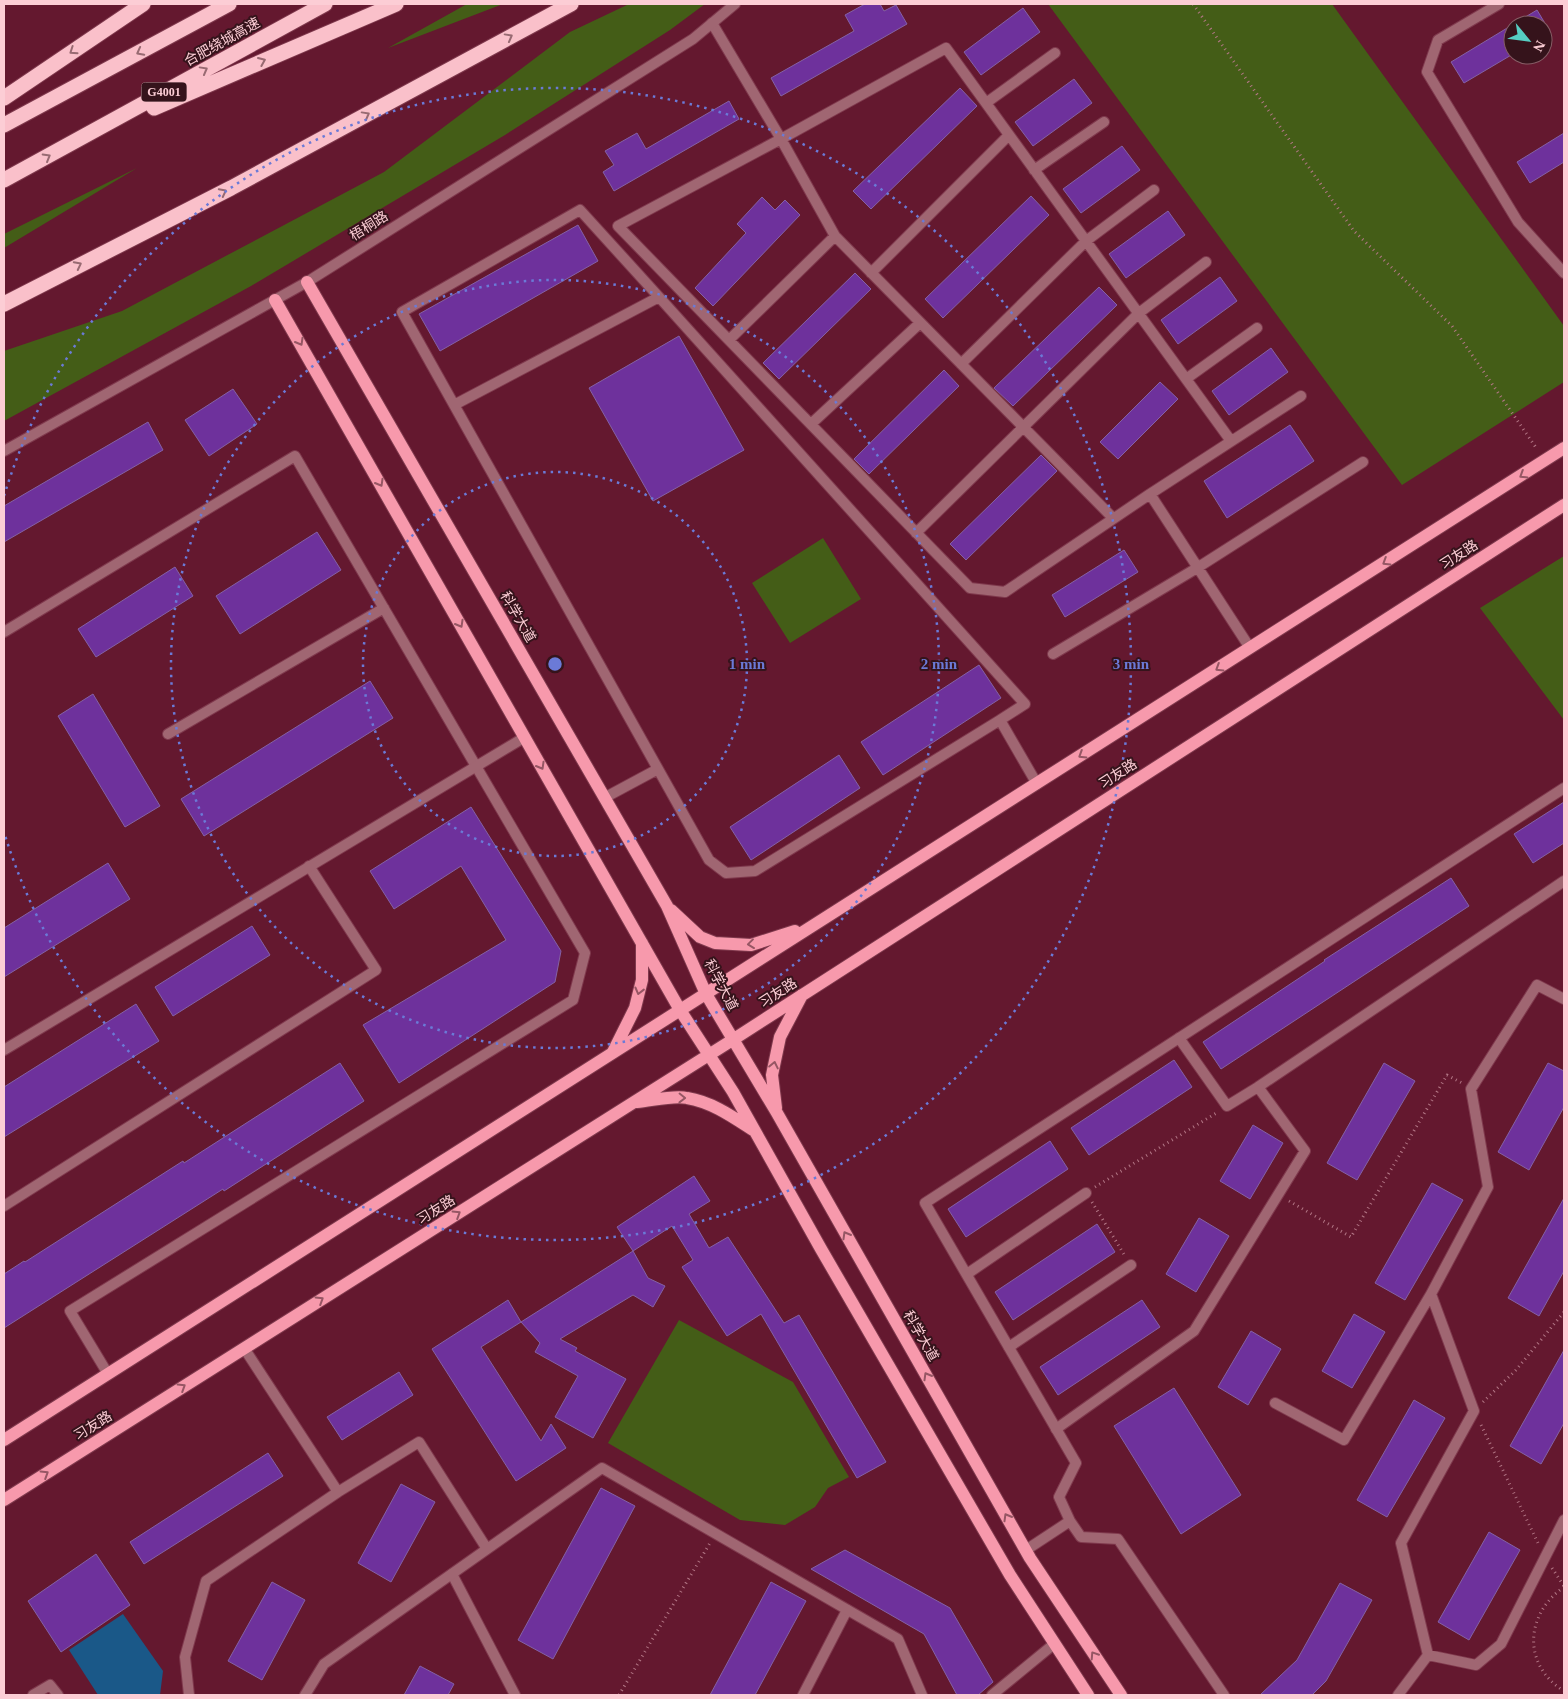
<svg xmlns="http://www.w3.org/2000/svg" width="1568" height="1699" font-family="'Times New Roman','Noto Sans SC',serif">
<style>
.green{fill:#445d17}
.water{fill:#1a5888}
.building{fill:#6e319c;stroke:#8461a5}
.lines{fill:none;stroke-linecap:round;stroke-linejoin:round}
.service-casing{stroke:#7f394d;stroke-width:12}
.minor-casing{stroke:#7f394d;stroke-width:12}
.tertiary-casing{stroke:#7f394d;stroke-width:12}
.primary-casing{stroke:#7f394d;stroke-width:14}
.motorway-casing{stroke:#7f394d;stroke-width:17}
.path{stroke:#b37786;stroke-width:3;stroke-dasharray:1 4;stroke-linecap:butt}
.service{stroke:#a06672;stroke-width:10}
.minor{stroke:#a06672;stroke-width:10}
.tertiary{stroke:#a06672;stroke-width:10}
.primary{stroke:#f799ac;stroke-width:12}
.motorway{stroke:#fac0ca;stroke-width:15}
.oneway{stroke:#986a72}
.oneway2{stroke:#965664}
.ring{fill:none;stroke:#6b7ad7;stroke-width:2.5;stroke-dasharray:2.5 5}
.labels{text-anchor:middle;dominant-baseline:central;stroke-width:4;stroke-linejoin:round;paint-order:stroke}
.shield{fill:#35131b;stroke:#c0959d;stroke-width:1}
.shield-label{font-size:12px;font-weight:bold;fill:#fccdd5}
.street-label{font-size:14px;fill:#fccdd5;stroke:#35131b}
.centre{fill:#6b7ad7;stroke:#35131b;stroke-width:2.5}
.ring-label{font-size:15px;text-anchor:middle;font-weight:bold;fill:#6b7ad7;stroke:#35131b;stroke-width:4;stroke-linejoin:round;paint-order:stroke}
</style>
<rect width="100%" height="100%" fill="#64182f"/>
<path class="green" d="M 467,4 L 503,4 L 388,48 Z
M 629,4 L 705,4 L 670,30 L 505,135 L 251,286 L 4,421 L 4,351 L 122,311 L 384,172 L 570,32 Z
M 1048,4 L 1332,4 L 1564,326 L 1564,382 L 1402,485 Z
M 137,168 L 4,248 L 4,234 Z
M 823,538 L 861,599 L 790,643 L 752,583 Z
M 1564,556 L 1564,720 L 1480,608 Z
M 679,1320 L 793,1382 L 849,1477 L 828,1488 L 815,1507 L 785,1525 L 740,1520 L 608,1443 Z"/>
<path class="water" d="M 123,1614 L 163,1671 L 160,1695 L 98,1695 L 69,1650 Z"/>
<path class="building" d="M 865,4 L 880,4 L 884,11 L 896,5 L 907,24 L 781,96 L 771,78 L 854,31 L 845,15 Z
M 1023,8 L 1040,32 L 981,75 L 964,52 Z
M 1537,10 L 1546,25 L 1513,25 L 1513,54 L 1464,83 L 1451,62 Z
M 1074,79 L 1092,103 L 1033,146 L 1015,122 Z
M 960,88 L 977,106 L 871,209 L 853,191 Z
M 729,101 L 739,119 L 614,191 L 603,172 L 614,165 L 605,151 L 637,133 L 646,149 Z
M 1564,133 L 1564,162 L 1530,183 L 1517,162 Z
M 1122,146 L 1140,170 L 1081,213 L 1063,189 Z
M 1031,196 L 1049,215 L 943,318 L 925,299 Z
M 762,197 L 775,210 L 785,200 L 800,215 L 713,306 L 695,288 L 746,233 L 737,224 Z
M 1168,211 L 1185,235 L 1126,278 L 1109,254 Z
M 578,225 L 598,261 L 440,351 L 419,314 Z
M 855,273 L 871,289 L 779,379 L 763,363 Z
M 1220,277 L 1237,301 L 1178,344 L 1161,320 Z
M 1099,287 L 1117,305 L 1013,406 L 994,388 Z
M 679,336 L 744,450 L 653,501 L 589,388 Z
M 1271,348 L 1288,372 L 1229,415 L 1212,391 Z
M 944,370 L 959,386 L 869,474 L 854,459 Z
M 1160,382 L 1178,399 L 1118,459 L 1100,442 Z
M 233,389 L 257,424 L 209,456 L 185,420 Z
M 148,422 L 163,450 L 4,542 L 4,506 Z
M 1290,425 L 1314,461 L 1227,518 L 1204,481 Z
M 1041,455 L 1057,471 L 966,560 L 950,544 Z
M 317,532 L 341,570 L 240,634 L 216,596 Z
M 1124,550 L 1138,572 L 1065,617 L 1052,595 Z
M 175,567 L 193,596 L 96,657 L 78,629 Z
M 979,665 L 1001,698 L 883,775 L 861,742 Z
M 370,681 L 393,718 L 204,836 L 181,799 Z
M 93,694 L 160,806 L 125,827 L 58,716 Z
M 839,755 L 860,788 L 751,860 L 730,827 Z
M 1564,802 L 1564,843 L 1533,863 L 1514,834 Z
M 471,807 L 561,951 L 555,982 L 399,1083 L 363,1025 L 506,940 L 461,866 L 394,909 L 370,871 Z
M 108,863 L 130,899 L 4,977 L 4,928 Z
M 1451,878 L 1469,906 L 1221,1069 L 1203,1042 L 1325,961 L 1324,960 Z
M 252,926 L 270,955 L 173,1016 L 155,987 Z
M 136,1004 L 159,1041 L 4,1137 L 4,1087 Z
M 1174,1060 L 1192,1087 L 1089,1155 L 1071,1128 Z
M 340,1063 L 364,1101 L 224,1191 L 223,1189 L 4,1328 L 4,1274 L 24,1261 L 25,1262 L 183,1161 L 184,1163 Z
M 1384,1063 L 1415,1081 L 1357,1180 L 1327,1163 Z
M 1548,1063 L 1564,1071 L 1564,1107 L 1529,1170 L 1498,1152 Z
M 1253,1125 L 1283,1143 L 1250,1199 L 1220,1181 Z
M 1050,1141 L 1068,1169 L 966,1237 L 948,1209 Z
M 694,1176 L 710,1201 L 689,1214 L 709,1248 L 728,1237 L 784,1323 L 799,1315 L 886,1462 L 857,1478 L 761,1314 L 727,1336 L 682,1267 L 693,1260 L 672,1226 L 633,1251 L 617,1227 Z
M 1432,1183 L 1463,1200 L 1405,1300 L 1375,1283 Z
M 1564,1198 L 1564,1271 L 1539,1316 L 1508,1298 Z
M 1199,1218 L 1229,1236 L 1196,1292 L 1166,1274 Z
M 1097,1224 L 1115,1252 L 1013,1320 L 995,1292 Z
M 633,1251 L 648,1278 L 665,1286 L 653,1307 L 633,1295 L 560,1339 L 577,1348 L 575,1351 L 626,1379 L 593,1438 L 555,1417 L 578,1376 L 535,1352 L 540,1343 L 521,1322 Z
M 508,1300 L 521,1322 L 481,1347 L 541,1441 L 551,1424 L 566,1448 L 516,1481 L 432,1349 Z
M 1142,1300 L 1160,1327 L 1058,1395 L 1040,1367 Z
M 1354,1314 L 1385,1332 L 1352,1388 L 1322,1371 Z
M 1251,1331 L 1281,1349 L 1248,1405 L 1218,1387 Z
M 1564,1350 L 1564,1423 L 1541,1464 L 1510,1446 Z
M 399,1372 L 413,1395 L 342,1440 L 327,1417 Z
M 1174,1388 L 1241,1495 L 1181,1534 L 1114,1426 Z
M 1414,1400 L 1445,1418 L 1387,1517 L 1357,1500 Z
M 268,1453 L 283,1476 L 144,1564 L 130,1542 Z
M 401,1484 L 435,1502 L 391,1582 L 358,1563 Z
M 601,1488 L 635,1506 L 553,1659 L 518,1640 Z
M 1489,1532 L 1520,1550 L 1469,1640 L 1438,1622 Z
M 845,1550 L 950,1608 L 993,1682 L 978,1695 L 957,1695 L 924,1634 L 811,1569 Z
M 96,1554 L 130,1605 L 61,1652 L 28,1601 Z
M 272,1582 L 305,1600 L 262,1680 L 228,1661 Z
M 771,1582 L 806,1601 L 755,1695 L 710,1695 Z
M 1340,1583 L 1372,1600 L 1326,1681 L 1312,1695 L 1260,1695 L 1297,1660 Z
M 420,1666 L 454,1684 L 448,1695 L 404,1695 Z"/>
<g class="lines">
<defs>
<path id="service" d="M 1499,4 L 1438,40 L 1427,72 L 1518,222 L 1564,273
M 712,23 L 781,139 L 618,226 L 970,588 L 1005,592 L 1150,494
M 986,103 L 1055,53
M 1034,170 L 1104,122
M 871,273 L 1009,135
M 659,297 L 1025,704 L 1000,720
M 729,340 L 835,236
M 961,364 L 1086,241 L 1154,190
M 1186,379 L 1257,328
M 454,405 L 659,297 L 580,210 L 402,312 L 709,860 L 726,873 L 755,871 L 1000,720 L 1037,784
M 811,424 L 920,323
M 1113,518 L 835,236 L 781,139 L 946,48 L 1231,441
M 916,533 L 1139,313 L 1206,262
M 4,632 L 295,456 L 585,953 L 573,1000 L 70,1311 L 108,1374
M 1250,648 L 1150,494 L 1301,396
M 1053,654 L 1197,568 L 1363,462
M 168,734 L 384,608
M 604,798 L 658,769
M 1179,1038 L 1227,1106 L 1258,1087
M 4,1206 L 376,970 L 309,866
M 967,1274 L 1086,1193
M 1009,1347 L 1131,1265
M 1275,1403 L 1344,1440 L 1431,1294
M 1056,1429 L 1194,1331 L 1305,1151 L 1258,1087 L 1564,881
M 452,1574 L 515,1695
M 1428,1655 L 1401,1543 L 1474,1411 L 1431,1294 L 1488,1187 L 1471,1089 L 1537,985 L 1564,999
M 33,1695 L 50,1685 L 58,1695
M 803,1695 L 847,1610
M 1398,1695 L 1428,1655 L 1476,1665 L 1501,1644 L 1564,1520"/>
<path id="minor" d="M 307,282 L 693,39 L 735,4
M 4,1050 L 525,737
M 244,1348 L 338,1492 L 419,1442 L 487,1549
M 1070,1521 L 1081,1537 L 1118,1539 L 1224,1695
M 1026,1550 L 1070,1521 L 1059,1497 L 1076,1463 L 925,1203 L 1564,788
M 189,1695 L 185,1657 L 206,1581 L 338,1492
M 305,1695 L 324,1664 L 602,1468 L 898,1639 L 922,1695
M 992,1695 L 1054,1644"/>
<path id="tertiary" d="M 4,451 L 307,282"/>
<path id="primary" d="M 307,282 L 667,906 L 706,994 L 777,1113 L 1030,1558 L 1121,1695
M 275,300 L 680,1010 L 733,1092 L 821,1249 L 1010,1575 L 1088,1695
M 671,910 L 700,937 L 715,943 L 751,945 L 795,931
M 613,1052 L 635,1008 L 642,980 L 642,943
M 637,1102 C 651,1101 673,1095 687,1098 C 712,1102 733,1117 753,1130
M 776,1108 L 772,1075 L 780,1037 L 802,995
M 4,1440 L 1564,448
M 4,1500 L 734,1039 L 1564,505"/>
<path id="motorway" d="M 4,98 L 143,4
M 154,108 L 396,4
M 4,125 L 229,4
M 4,180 L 325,4
M 4,304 L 231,188 L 571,4"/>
</defs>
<use href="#service" class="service-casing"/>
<use href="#minor" class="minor-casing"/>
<use href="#tertiary" class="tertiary-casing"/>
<use href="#primary" class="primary-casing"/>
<use href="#motorway" class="motorway-casing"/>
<path class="path" d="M 1193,4 L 1354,231 L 1452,326 L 1537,449
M 1095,1187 L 1218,1112
M 1289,1201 L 1351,1237 L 1447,1075 L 1462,1083
M 1092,1202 L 1125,1256
M 1483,1402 L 1516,1370 L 1564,1312
M 1481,1425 L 1538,1543
M 1552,1568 L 1564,1586
M 1564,1587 C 1525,1614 1522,1665 1564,1691
M 619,1695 L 710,1543"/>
<use href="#service" class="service"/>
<use href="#minor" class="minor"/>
<use href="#tertiary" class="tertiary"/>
<use href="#primary" class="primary"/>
<use href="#motorway" class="motorway"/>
</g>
<defs><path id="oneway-chevron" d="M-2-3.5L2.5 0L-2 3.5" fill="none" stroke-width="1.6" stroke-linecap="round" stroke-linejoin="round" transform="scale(1.25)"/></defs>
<g class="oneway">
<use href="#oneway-chevron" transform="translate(509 37) rotate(-29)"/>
<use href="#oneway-chevron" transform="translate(73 51) rotate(146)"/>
<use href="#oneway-chevron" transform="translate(140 52) rotate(152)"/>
<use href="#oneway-chevron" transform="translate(262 61) rotate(-23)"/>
<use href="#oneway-chevron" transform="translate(204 70) rotate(-29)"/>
<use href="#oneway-chevron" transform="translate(366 115) rotate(-29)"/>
<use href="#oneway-chevron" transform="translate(47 157) rotate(-30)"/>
<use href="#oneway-chevron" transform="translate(223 192) rotate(-27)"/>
<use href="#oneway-chevron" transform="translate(78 265) rotate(-27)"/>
</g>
<g class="oneway2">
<use href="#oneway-chevron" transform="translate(300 342) rotate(60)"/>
<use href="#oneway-chevron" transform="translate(1523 475) rotate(148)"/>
<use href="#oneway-chevron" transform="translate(380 483) rotate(60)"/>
<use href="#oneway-chevron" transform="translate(1386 562) rotate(148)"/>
<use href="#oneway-chevron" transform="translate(460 624) rotate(60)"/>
<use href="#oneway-chevron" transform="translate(1219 668) rotate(148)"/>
<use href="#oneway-chevron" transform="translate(1082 755) rotate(148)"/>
<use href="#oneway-chevron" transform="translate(541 766) rotate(60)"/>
<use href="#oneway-chevron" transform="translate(751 944) rotate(173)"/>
<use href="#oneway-chevron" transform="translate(639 991) rotate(104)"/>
<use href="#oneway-chevron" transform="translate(774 1065) rotate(-78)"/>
<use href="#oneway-chevron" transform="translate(682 1098) rotate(1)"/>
<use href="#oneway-chevron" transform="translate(457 1214) rotate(-32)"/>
<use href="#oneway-chevron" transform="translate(846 1235) rotate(-120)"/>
<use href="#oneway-chevron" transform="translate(320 1300) rotate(-32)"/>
<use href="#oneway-chevron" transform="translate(927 1376) rotate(-120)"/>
<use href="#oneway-chevron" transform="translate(182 1387) rotate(-32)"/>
<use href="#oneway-chevron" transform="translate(45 1474) rotate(-32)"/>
<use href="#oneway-chevron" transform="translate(1007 1517) rotate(-120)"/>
<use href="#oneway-chevron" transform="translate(1094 1655) rotate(-123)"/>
</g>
<g class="ring">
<circle cx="555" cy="664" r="192"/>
<circle cx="555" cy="664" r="384"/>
<path d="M4 496A576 576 0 1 1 4 832"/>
</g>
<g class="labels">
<rect class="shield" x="141.5" y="82.5" width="45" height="19" rx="4"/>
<g class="shield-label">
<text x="164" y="92">G4001</text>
</g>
<g class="street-label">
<text transform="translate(222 42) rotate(-29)">合肥绕城高速</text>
<text transform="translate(369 226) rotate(-32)">梧桐路</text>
<text transform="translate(1459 555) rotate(-33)">习友路</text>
<text transform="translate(518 617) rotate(60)">科学大道</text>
<text transform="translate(1118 774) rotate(-33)">习友路</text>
<text transform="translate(721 985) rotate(62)">科学大道</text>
<text transform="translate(778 993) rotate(-33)">习友路</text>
<text transform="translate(436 1210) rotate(-32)">习友路</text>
<text transform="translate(921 1336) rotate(60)">科学大道</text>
<text transform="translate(93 1426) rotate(-32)">习友路</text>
</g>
</g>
<circle cx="555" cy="664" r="8" class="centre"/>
<g class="ring-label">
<text x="747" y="669">1 min</text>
<text x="939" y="669">2 min</text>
<text x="1131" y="669">3 min</text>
</g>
<rect width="1568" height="1699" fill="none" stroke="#fccdd5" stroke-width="10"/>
<g transform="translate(1528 40) rotate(119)"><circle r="24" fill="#35131b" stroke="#855d65"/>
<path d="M0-4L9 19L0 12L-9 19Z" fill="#56cec3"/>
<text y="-8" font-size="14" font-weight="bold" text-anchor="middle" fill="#fccdd5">N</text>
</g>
</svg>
